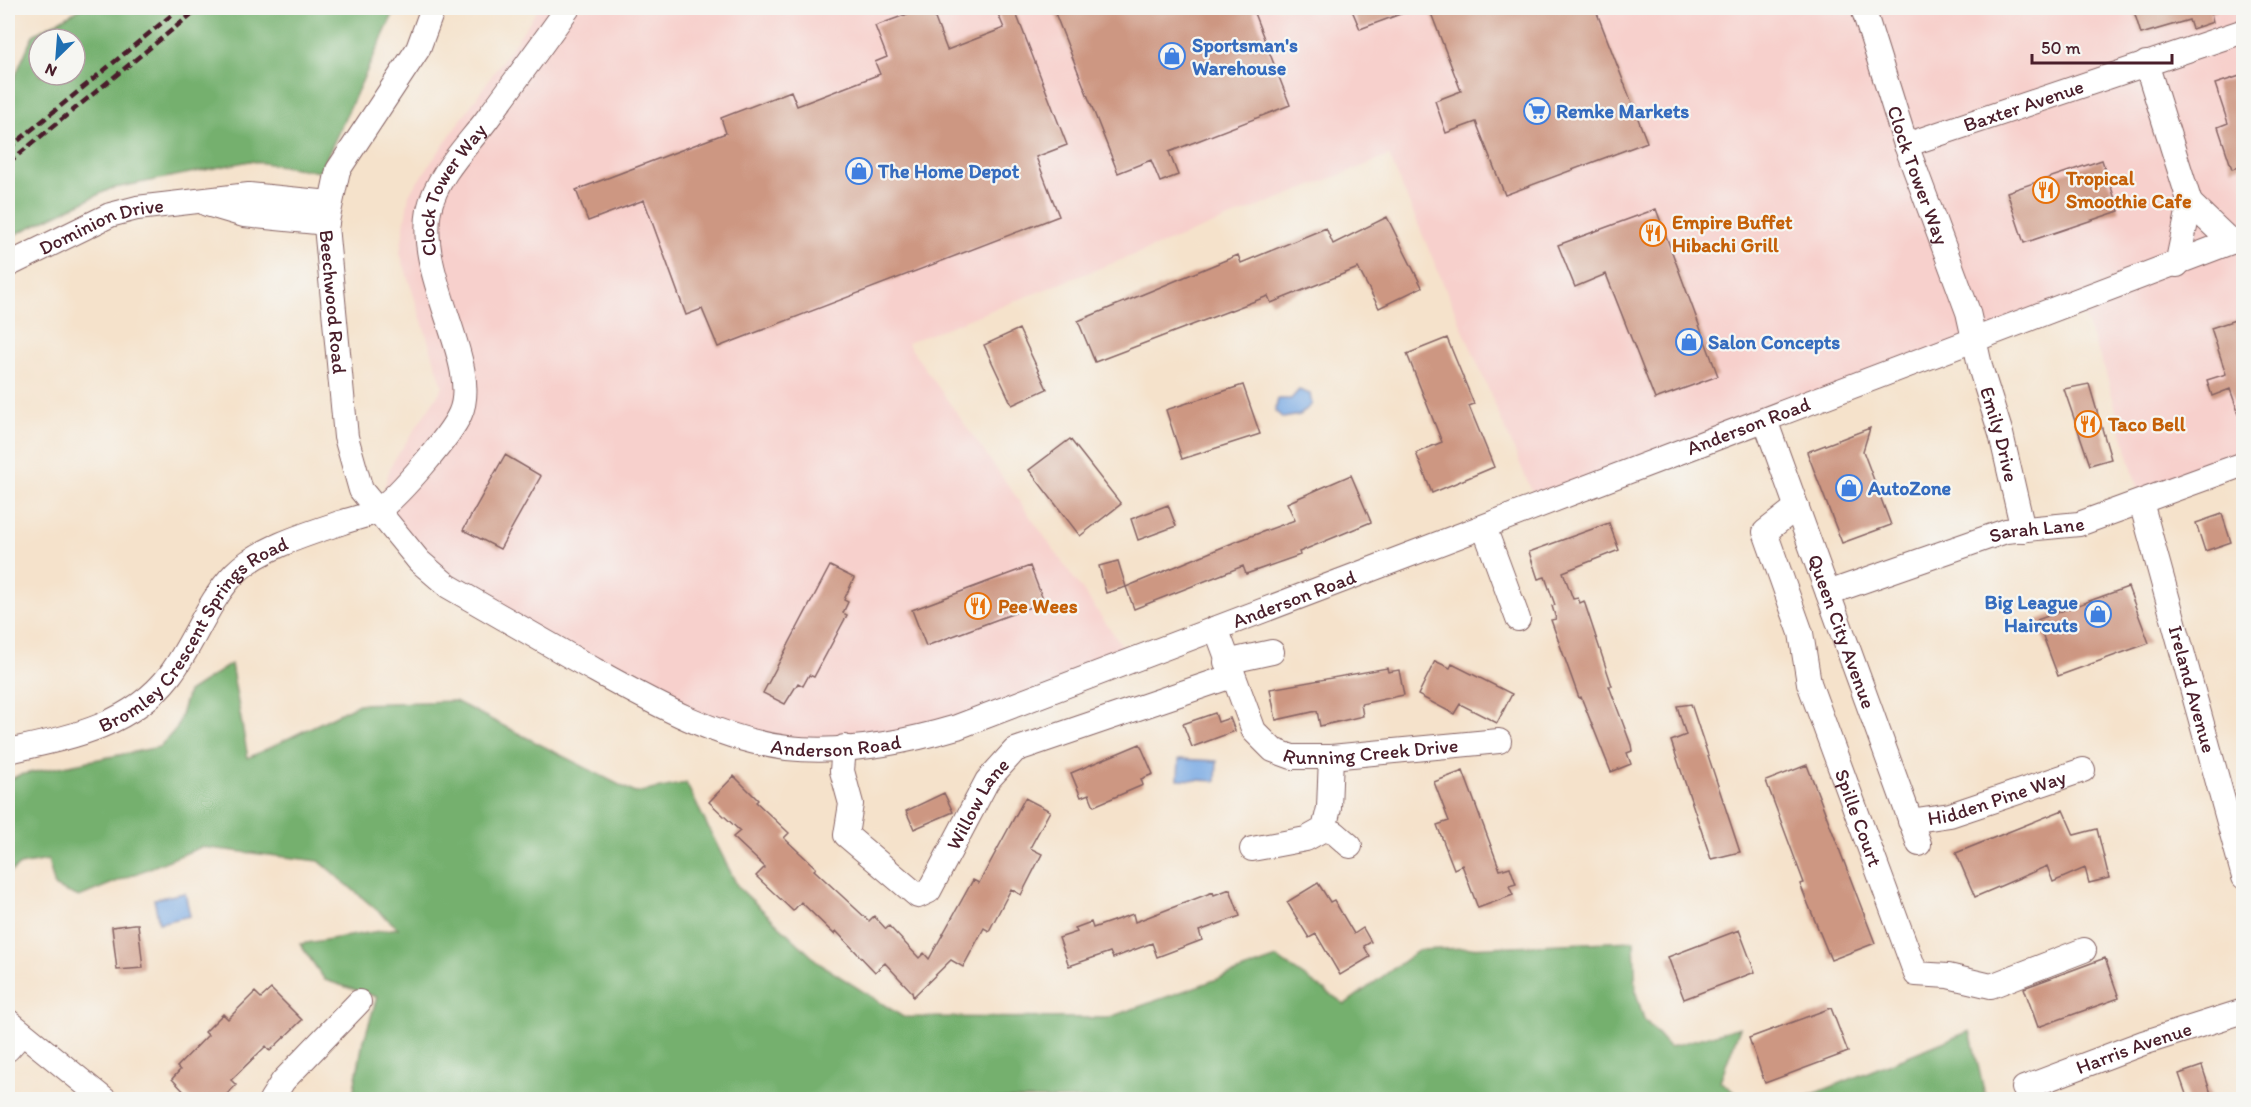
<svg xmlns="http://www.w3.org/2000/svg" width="2251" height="1107" font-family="Itim,sans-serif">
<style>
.built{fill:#f7d0cc}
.forest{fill:#74b06e;stroke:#5f684c;stroke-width:1.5;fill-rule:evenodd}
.water{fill:#78a9e3;stroke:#616487;stroke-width:1.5}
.building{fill:#cd9782}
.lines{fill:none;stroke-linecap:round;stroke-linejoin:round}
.minor-casing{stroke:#866363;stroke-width:26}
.minor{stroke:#fff;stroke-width:24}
.rail{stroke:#4a1f2b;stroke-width:4.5;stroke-dasharray:9 4.5;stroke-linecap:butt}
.labels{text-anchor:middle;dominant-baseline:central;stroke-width:4.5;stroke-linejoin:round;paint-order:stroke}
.shop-label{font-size:20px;font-weight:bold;fill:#366cbe;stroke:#f6f6f2;text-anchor:start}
.street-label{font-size:20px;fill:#4a1f2b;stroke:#f6f6f2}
.food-label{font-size:20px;font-weight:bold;fill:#c56008;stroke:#f6f6f2;text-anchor:start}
</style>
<rect width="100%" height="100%" fill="#f6f6f2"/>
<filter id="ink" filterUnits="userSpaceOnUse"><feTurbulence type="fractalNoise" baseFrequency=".0167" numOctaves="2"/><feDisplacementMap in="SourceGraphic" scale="12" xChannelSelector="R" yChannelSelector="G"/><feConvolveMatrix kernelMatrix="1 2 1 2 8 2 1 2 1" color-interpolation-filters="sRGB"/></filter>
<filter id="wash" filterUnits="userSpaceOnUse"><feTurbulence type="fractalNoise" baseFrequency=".008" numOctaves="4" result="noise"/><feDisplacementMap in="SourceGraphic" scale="24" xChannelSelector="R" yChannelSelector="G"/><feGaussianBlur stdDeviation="1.35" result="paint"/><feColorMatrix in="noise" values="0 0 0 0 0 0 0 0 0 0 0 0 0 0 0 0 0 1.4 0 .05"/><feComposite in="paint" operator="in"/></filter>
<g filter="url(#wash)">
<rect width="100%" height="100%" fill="#f5e2cb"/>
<path class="built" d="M 539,8 L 2243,8 L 2243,466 L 2141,502 L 2106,373 L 2078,301 L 1538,506 L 1389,156 L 907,343 L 1132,660 L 878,746 L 731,735 L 448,586 L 377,510 L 391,465 L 443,387 L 400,253 L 409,194 Z"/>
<path class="forest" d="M 82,8 L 396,8 L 320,172 L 250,161 L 110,189 L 16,234 L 8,241 L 8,93 L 33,35 ZM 39,39 L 75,39 L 75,75 L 39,75 Z
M 231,664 L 248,758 L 359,704 L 455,701 L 635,793 L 686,783 L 738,887 L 820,964 L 903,1017 L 1107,1018 L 1277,958 L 1345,1004 L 1419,950 L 1634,941 L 1636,993 L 1644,1019 L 1669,1047 L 1740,1027 L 1720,1081 L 1743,1099 L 352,1099 L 362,1047 L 377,997 L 325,980 L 300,944 L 398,928 L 319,861 L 201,847 L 79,897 L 55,887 L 48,860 L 20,865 L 8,874 L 8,781 L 19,775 L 159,747 L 177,728 L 188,692 Z
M 1970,1031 L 1986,1099 L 1801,1099 Z"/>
<path class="water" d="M 1299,390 L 1310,394 L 1312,404 L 1300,415 L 1283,418 L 1275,411 L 1278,399 L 1291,399 Z
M 1179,759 L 1217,761 L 1216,781 L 1178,779 Z
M 185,893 L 190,916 L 159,923 L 154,899 Z"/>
<g id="blocks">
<path class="building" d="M 924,8 L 931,8 L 947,50 L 1004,28 L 998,14 L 1014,8 L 1067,145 L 1036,157 L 1059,216 L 718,347 L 702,309 L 686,315 L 644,200 L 588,221 L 576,190 L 726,133 L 721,118 L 791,91 L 797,106 L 880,74 L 875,62 L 887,57 L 875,26 Z
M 1053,8 L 1252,8 L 1290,105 L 1169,152 L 1178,175 L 1160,182 L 1151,160 L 1118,173 Z
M 1351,8 L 1414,8 L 1414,9 L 1360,29 Z
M 1429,8 L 1595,8 L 1647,142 L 1505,195 L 1476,122 L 1446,133 L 1435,101 L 1461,91 Z
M 2133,8 L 2216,8 L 2216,11 L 2211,13 L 2213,22 L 2192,29 L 2189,20 L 2141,34 Z
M 2240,76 L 2244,87 L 2244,165 L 2232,169 L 2218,127 L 2228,123 L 2215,84 Z
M 2102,160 L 2119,211 L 2024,243 L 2007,192 Z
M 1656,209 L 1718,376 L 1655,399 L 1606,274 L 1575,287 L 1558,245 Z
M 1387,217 L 1422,287 L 1379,308 L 1358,268 L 1271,303 L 1268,296 L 1095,362 L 1078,321 L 1238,255 L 1241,263 L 1326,228 L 1333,244 Z
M 2244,317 L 2244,420 L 2241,420 L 2230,389 L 2212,396 L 2207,380 L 2226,374 L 2211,328 Z
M 1019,329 L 1047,389 L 1012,405 L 984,345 Z
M 1447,338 L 1474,404 L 1469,406 L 1494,467 L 1432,493 L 1416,453 L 1442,442 L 1407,354 Z
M 2089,384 L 2111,459 L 2090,465 L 2064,389 Z
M 1243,385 L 1260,434 L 1182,459 L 1166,410 Z
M 1870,428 L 1863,451 L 1891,525 L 1842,543 L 1807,452 Z
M 1070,439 L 1121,504 L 1080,536 L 1029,470 Z
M 505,455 L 541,476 L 500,549 L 463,530 Z
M 1351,475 L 1371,522 L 1299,552 L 1300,555 L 1246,574 L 1243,566 L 1134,609 L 1126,587 L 1235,542 L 1295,520 L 1287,503 Z
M 1168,505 L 1176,526 L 1138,540 L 1131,519 Z
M 2222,514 L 2231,542 L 2205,551 L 2196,523 Z
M 1609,523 L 1619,550 L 1563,572 L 1573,599 L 1578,598 L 1580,603 L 1584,601 L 1612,686 L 1609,686 L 1631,745 L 1632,751 L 1627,753 L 1631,764 L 1611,772 L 1581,697 L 1579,698 L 1551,620 L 1556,619 L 1552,606 L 1555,605 L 1545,577 L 1538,579 L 1529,552 Z
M 1118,561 L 1126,587 L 1106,593 L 1099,566 Z
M 830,566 L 854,578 L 844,600 L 848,602 L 843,613 L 847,615 L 814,677 L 809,675 L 803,686 L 798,683 L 785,704 L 763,693 Z
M 1030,566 L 1044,602 L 926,646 L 912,610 Z
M 2128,587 L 2149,643 L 2058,676 L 2037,620 Z
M 1435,661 L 1450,668 L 1452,664 L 1512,694 L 1497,723 L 1460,704 L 1454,714 L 1418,695 Z
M 1387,668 L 1388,672 L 1399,670 L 1404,695 L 1361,704 L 1363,716 L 1320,726 L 1317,711 L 1276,720 L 1270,689 Z
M 1691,704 L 1740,852 L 1711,859 L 1671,741 L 1686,735 L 1677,706 Z
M 1215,713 L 1218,722 L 1230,718 L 1235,731 L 1192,747 L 1183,724 Z
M 1140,744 L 1153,774 L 1141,779 L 1143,785 L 1094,806 L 1089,794 L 1081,797 L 1071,773 Z
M 1807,765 L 1875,943 L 1831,960 L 1800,884 L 1804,883 L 1766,781 Z
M 1463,771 L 1500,870 L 1510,867 L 1516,884 L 1509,886 L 1513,895 L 1478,908 L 1462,865 L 1454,869 L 1437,825 L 1449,821 L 1434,782 Z
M 734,776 L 758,800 L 756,802 L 789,833 L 784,838 L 816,868 L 814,870 L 869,921 L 874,916 L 886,929 L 889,926 L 919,958 L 924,953 L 929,959 L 973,880 L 979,883 L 1025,798 L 1050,811 L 1030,848 L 1042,854 L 1021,895 L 1011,889 L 989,931 L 984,928 L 963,967 L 951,960 L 913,997 L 912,992 L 885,963 L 875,972 L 836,931 L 834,934 L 801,902 L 793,911 L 756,876 L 765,867 L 733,837 L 740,831 L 709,802 Z
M 944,793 L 953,812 L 914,829 L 906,811 Z
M 2063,810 L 2074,835 L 2097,829 L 2109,878 L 2089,883 L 2085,868 L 2053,882 L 2047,866 L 1975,897 L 1956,853 Z
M 1318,883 L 1330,902 L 1334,900 L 1354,934 L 1363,928 L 1371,942 L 1364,946 L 1370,957 L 1340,975 L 1316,934 L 1309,938 L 1287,902 Z
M 1230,889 L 1240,916 L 1199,931 L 1202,940 L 1157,957 L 1152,943 L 1113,958 L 1110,952 L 1069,966 L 1059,938 L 1077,932 L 1075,928 L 1091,922 L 1093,928 L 1133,914 L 1135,922 L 1213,892 L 1214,895 Z
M 134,924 L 138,924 L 143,968 L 117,970 L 112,927 Z
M 1739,930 L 1755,972 L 1684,999 L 1668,957 Z
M 2105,958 L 2119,998 L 2038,1027 L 2024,988 Z
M 271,989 L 302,1020 L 270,1051 L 266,1046 L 231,1080 L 236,1085 L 221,1100 L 192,1100 L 172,1079 L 180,1070 L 177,1067 L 208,1035 L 205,1032 L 223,1014 L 228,1019 L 255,992 L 261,998 Z
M 1831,1008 L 1848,1052 L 1765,1083 L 1749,1038 Z
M 2202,1066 L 2213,1100 L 2188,1100 L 2179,1074 Z"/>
</g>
</g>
<g filter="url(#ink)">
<use href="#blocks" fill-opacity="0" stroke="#866363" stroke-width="1.5"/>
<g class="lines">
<defs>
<g id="minor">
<path id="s1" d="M 433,8 L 418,49 L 338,170 L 326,226 L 346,437 L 361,490 L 419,561 L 448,586 C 493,612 537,637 582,663 C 645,698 714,739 787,748 C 843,754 903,743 957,727 L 2244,237"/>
<path id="s2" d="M 1863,8 L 1906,145 L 1968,312 L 1981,370 L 2001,434 L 2023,530"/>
<path d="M 2146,63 L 2190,203 L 2177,265"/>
<path id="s3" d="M 1906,145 L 2244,31"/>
<path d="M 2190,203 L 2231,242"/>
<path d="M 207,204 L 244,215 L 327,223"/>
<path id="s4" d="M 8,265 L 110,215 L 137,208 L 249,195 L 330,203"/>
<path id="s5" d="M 1765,420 L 1919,844"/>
<path id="s6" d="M 2141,502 L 2244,877"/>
<path id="s7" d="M 1797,507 L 1765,532 L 1801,633 L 1809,683 L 1916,974 L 1948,976 L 1991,986 L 2084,950"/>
<path d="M 1484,527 L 1518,619"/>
<path id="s8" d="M 1828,593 L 2006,531 L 2079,524 L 2244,464"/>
<path id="s9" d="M 1216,628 L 1254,731 L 1273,750 L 1292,757 L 1331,757 L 1499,741"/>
<path d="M 1226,662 L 1272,652"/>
<path id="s10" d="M 844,747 L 842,771 L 851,804 L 846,835 L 918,896 L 929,891 L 987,781 L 1015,750 L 1232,676"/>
<path id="s11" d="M 8,751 C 67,738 130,727 170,675 C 194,643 207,602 235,573 C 260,548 310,533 343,522 C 354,518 368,516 378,510 C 398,497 450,436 460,414 C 482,366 416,277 429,210 C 436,177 465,148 485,122 C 513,84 541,46 568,8"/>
<path id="s12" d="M 1910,821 L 1950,815 L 2083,770"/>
<path d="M 1324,829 L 1335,833 L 1350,846"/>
<path d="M 1252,849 L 1306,839 L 1324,829 L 1329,808 L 1331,757"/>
<path d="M 8,1021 L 105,1100"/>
<path d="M 8,1049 L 22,1033"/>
<path id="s13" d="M 2024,1088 L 2143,1043 L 2244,1011"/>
<path d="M 271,1100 L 283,1081 L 359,1002"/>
</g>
</defs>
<use href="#minor" class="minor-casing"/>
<use href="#minor" class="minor"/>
<path class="rail" d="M 8,149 L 180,8
M 8,163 L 199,8"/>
</g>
</g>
<defs>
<symbol id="shop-ring" viewBox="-11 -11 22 22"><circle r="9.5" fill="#f6f6f2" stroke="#3f7fe0" stroke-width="1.5"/><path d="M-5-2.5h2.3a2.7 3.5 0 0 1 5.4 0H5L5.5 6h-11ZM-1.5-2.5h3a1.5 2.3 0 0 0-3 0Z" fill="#3f7fe0"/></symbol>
<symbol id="supermarket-ring" viewBox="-11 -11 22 22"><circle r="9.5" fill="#f6f6f2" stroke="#3f7fe0" stroke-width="1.5"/><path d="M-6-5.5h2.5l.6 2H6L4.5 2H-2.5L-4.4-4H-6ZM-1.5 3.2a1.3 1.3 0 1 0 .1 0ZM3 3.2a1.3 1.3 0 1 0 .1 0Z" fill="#3f7fe0"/></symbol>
<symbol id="restaurant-ring" viewBox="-11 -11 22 22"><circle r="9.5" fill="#f6f6f2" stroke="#e8710a" stroke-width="1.5"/><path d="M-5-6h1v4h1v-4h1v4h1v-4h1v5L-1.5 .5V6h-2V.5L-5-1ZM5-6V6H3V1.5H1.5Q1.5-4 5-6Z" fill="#e8710a"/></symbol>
</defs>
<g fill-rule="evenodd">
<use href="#shop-ring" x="1157" y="41" width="30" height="30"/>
<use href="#supermarket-ring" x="1522" y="96" width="30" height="30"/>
<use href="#shop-ring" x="844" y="156" width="30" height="30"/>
<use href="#restaurant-ring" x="2031" y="175" width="30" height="30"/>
<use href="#restaurant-ring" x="1638" y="218" width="30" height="30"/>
<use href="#shop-ring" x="1674" y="327" width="30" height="30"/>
<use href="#restaurant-ring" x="2073" y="409" width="30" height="30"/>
<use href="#shop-ring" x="1834" y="473" width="30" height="30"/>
<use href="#restaurant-ring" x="963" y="591" width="30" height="30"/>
<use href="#shop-ring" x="2083" y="599" width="30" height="30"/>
</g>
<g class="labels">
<g class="shop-label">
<text x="1192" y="45">Sportsman's<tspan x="1192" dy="23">Warehouse</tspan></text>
<text x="1556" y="111">Remke Markets</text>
<text x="878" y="171">The Home Depot</text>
<text x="1708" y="342">Salon Concepts</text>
<text x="1868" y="488">AutoZone</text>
<text x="2078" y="602" text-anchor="end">Big League<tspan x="2078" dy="23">Haircuts</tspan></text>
</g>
<g class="street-label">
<text stroke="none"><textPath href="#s3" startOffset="124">Baxter Avenue</textPath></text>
<text stroke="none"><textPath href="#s2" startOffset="176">Clock Tower Way</textPath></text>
<text stroke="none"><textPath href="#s11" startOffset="825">Clock Tower Way</textPath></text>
<text stroke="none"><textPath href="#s4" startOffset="102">Dominion Drive</textPath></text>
<text stroke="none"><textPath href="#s1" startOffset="322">Beechwood Road</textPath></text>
<text stroke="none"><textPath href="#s1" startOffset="2040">Anderson Road</textPath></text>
<text stroke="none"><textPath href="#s2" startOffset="448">Emily Drive</textPath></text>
<text stroke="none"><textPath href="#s8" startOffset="219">Sarah Lane</textPath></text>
<text stroke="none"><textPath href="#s1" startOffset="1554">Anderson Road</textPath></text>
<text stroke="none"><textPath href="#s5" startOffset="225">Queen City Avenue</textPath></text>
<text stroke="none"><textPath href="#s11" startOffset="230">Bromley Crescent Springs Road</textPath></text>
<text stroke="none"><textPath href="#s6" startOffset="194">Ireland Avenue</textPath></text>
<text stroke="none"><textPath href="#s1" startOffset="1070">Anderson Road</textPath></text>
<text stroke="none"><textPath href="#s9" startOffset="236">Running Creek Drive</textPath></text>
<text stroke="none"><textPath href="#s12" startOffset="90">Hidden Pine Way</textPath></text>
<text stroke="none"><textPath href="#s10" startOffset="296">Willow Lane</textPath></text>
<text stroke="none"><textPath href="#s7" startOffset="342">Spille Court</textPath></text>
<text stroke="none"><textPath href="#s13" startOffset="117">Harris Avenue</textPath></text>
</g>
<g class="food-label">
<text x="2066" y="178">Tropical<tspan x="2066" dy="23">Smoothie Cafe</tspan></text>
<text x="1672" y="222">Empire Buffet<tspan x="1672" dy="23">Hibachi Grill</tspan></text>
<text x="2108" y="424">Taco Bell</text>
<text x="998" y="606">Pee Wees</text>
</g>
</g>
<rect width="2251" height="1107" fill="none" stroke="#f6f6f2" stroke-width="30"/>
<g transform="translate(57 57) rotate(205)"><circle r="28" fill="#f6f6f2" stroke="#b1a0a2" stroke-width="1.5"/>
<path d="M0-4.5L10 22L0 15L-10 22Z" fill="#1f6fb2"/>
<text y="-9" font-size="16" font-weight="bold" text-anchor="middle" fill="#4a1f2b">N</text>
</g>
<path d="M2032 54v9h140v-9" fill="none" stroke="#4a1f2b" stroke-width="3"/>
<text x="2041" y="54" font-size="18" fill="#4a1f2b" stroke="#f6f6f2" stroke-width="4.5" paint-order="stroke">50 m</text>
</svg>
